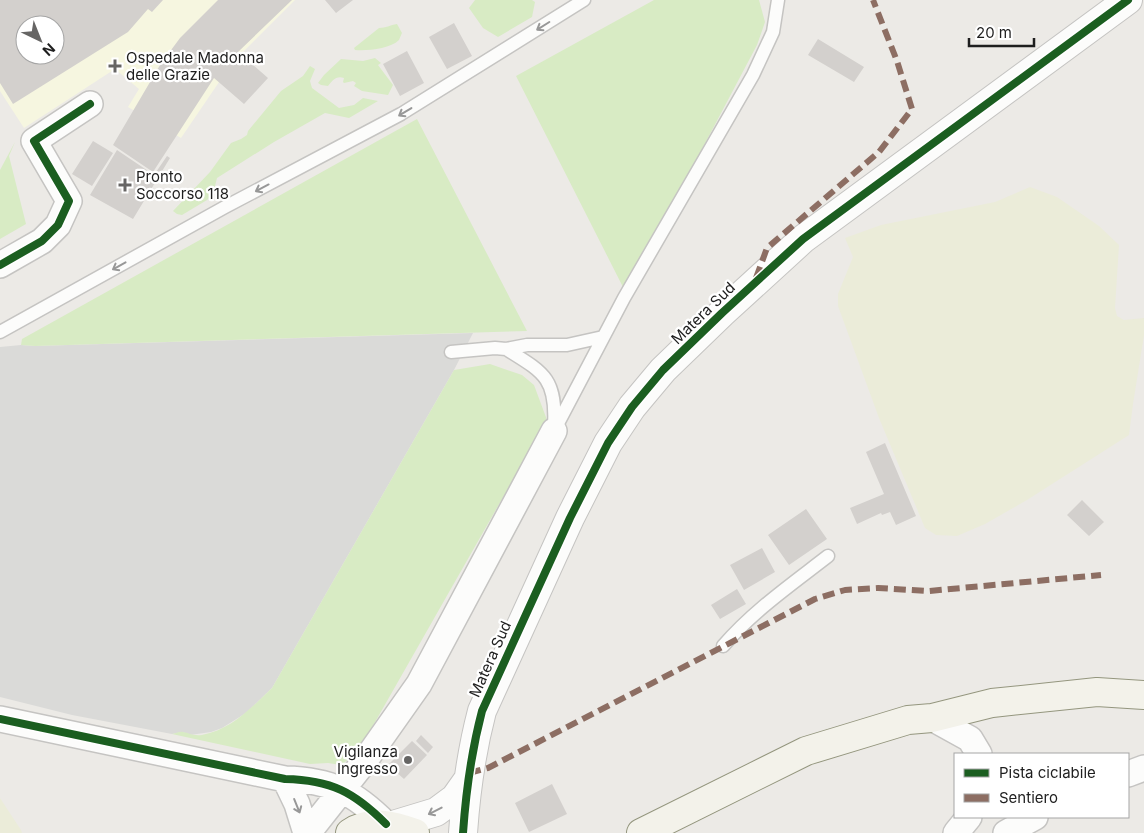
<svg xmlns="http://www.w3.org/2000/svg" width="1144" height="833" font-family="Inter,sans-serif">
<style>
.education{fill:#f6f6e0;fill-rule:evenodd}
.religious{fill:#dadad8}
.farmland{fill:#ebecd9}
.grass{fill:#d8ebc4}
.building{fill:#d3d0cd;fill-rule:evenodd}
.lines{fill:none;stroke-linecap:round;stroke-linejoin:round}
.service-casing{stroke:#c5c4c2;stroke-width:15}
.minor-casing{stroke:#c5c4c2;stroke-width:28}
.tertiary-casing{stroke:#c5c4c2;stroke-width:30}
.secondary-casing{stroke:#94967e;stroke-width:30}
.service{stroke:#fcfcfb;stroke-width:12}
.minor{stroke:#fcfcfb;stroke-width:25}
.tertiary{stroke:#fcfcfb;stroke-width:28}
.secondary{stroke:#f3f2ea;stroke-width:28}
.quiet{stroke:#8d6e63;stroke-width:6;stroke-dasharray:12 6;stroke-linecap:butt}
.cycleway-casing{stroke:#fff;stroke-width:11}
.cycleway{stroke:#1b5e20;stroke-width:8}
.oneway{stroke:#989898}
.poi-dot{fill:#666564;stroke:#fff;stroke-width:2}
.labels{text-anchor:middle;dominant-baseline:central;stroke-width:4.5;stroke-linejoin:round;paint-order:stroke}
.poi-label{font-size:15px;fill:#1e1e1e;stroke:#fff;text-anchor:start}
.street-label{font-size:15px;fill:#1e1e1e;stroke:#fff}
</style>
<rect width="100%" height="100%" fill="#eceae6"/>
<path class="education" d="M 0,0 L 295,0 L 232,63 L 181,138 L 128,107 L 139,89 L 115,69 L 24,128 L 0,91 ZM 25,25 L 55,25 L 55,55 L 25,55 Z"/>
<path class="religious" d="M 473,333 L 454,370 L 272,688 L 246,713 L 222,728 L 211,732 L 190,735 L 182,732 L 172,734 L 72,715 L 0,697 L 0,347 L 21,345 L 35,346 Z"/>
<path class="farmland" d="M 1030,187 L 1057,197 L 1099,226 L 1119,245 L 1115,308 L 1117,316 L 1124,320 L 1144,318 L 1144,335 L 1133,404 L 1129,435 L 1027,500 L 985,524 L 957,536 L 936,535 L 925,528 L 879,418 L 838,306 L 838,294 L 853,257 L 845,238 L 881,225 L 995,202 Z
M 0,798 L 21,830 L 22,833 L 0,833 Z"/>
<path class="grass" d="M 475,0 L 532,0 L 535,2 L 532,17 L 498,37 L 483,28 L 469,8 Z
M 654,0 L 759,0 L 765,22 L 757,45 L 626,293 L 516,76 Z
M 397,24 L 402,33 C 402,33 399,40 399,40 C 390,49 367,51 355,50 L 354,48 L 379,28 C 386,28 390,25 397,24 Z
M 375,58 L 381,63 L 378,65 L 393,85 L 388,95 L 362,91 L 354,86 L 356,83 L 353,81 L 344,83 L 343,82 L 344,78 C 336,75 332,81 328,86 L 321,85 L 318,83 L 324,75 L 341,59 L 363,61 Z
M 310,66 L 315,69 L 310,81 L 312,88 L 339,108 L 354,105 L 363,98 L 378,101 L 349,118 L 325,113 L 274,142 L 217,178 L 213,194 L 207,200 L 182,215 L 177,214 L 173,211 L 210,172 L 231,143 L 241,139 L 247,135 L 248,131 L 281,91 L 303,76 Z
M 417,119 L 527,331 L 35,346 L 21,345 L 22,339 Z
M 15,142 L 9,156 L 26,224 L 0,239 L 0,170 Z
M 490,364 L 522,375 L 534,385 L 547,420 L 358,752 L 341,765 L 328,763 L 310,764 L 172,734 C 175,734 180,731 183,732 C 190,733 192,736 202,735 C 231,730 252,707 272,688 L 454,370 Z"/>
<path class="building" d="M 0,0 L 163,0 L 152,12 L 148,9 L 128,32 L 13,104 L 0,83 ZM 25,25 L 55,25 L 55,55 L 25,55 Z
M 218,0 L 292,0 L 238,52 L 268,78 L 244,104 L 214,78 L 153,172 L 113,145 L 160,65 L 180,38 Z
M 325,0 L 353,0 L 336,13 Z
M 454,23 L 472,56 L 447,69 L 429,37 Z
M 818,39 L 864,67 L 854,82 L 808,55 Z
M 407,51 L 424,83 L 400,96 L 383,64 Z
M 93,141 L 113,153 L 92,186 L 72,174 Z
M 117,150 L 154,175 L 167,156 L 170,158 L 133,219 L 90,195 Z
M 885,443 L 916,516 L 896,525 L 890,512 L 882,515 L 881,513 L 857,524 L 850,508 L 884,494 L 866,452 Z
M 1082,500 L 1104,522 L 1089,536 L 1067,515 Z
M 806,509 L 827,539 L 789,565 L 768,535 Z
M 762,548 L 775,572 L 744,590 L 730,565 Z
M 737,589 L 746,604 L 720,619 L 711,605 Z
M 421,735 L 433,747 L 428,753 L 416,741 Z
M 412,741 L 427,755 L 404,779 L 388,765 Z
M 552,784 L 567,814 L 529,832 L 515,803 Z"/>
<g class="lines">
<defs>
<path id="service" d="M 0,332 L 225,207 L 401,114 L 584,0
M 506,349 C 543,372 557,378 554,426
M 451,352 L 495,348 L 506,349 L 527,345 L 567,345 L 603,337
M 554,431 L 624,298 L 753,75 L 773,32 L 778,0
M 723,646 C 753,611 792,584 828,556"/>
<path id="minor" d="M 0,265 L 42,241 L 58,225 L 69,201 L 34,141 L 90,104
M 932,718 L 970,739 L 979,754
M 0,719 L 285,779 C 331,780 354,792 386,824
M 1128,774 L 1144,768
M 285,779 L 297,804 L 306,833
M 308,833 L 364,762 L 419,684 L 554,431
M 956,833 L 969,817
M 1006,833 L 1035,817"/>
<path id="tertiary" d="M 393,825 L 436,812 L 455,798 L 467,781
M 463,833 C 466,790 471,753 482,711 L 570,518 L 608,443 L 632,407 L 663,370 L 722,313 L 803,239 L 1128,0"/>
<path id="secondary" d="M 350,833 C 371,819 393,825 415,833
M 641,833 L 806,751 L 908,720 L 932,718 L 992,703 L 1097,692 L 1144,695"/>
</defs>
<use href="#service" class="service-casing"/>
<use href="#minor" class="minor-casing"/>
<use href="#tertiary" class="tertiary-casing"/>
<use href="#secondary" class="secondary-casing"/>
<use href="#service" class="service"/>
<use href="#minor" class="minor"/>
<use href="#tertiary" class="tertiary"/>
<use href="#secondary" class="secondary"/>
<path class="quiet" d="M 756,278 L 767,248 L 879,152 L 912,109 L 897,61 L 873,0
M 469,773 L 488,768 L 815,599 L 845,590 L 878,588 L 929,591 L 1101,575"/>
<defs>
<path id="cycleway" d="M 0,265 L 42,241 L 58,225 L 69,201 L 34,141 L 90,104
M 0,719 L 285,779 C 331,780 354,792 386,824
M 463,833 C 466,790 471,753 482,711 L 570,518 L 608,443 L 632,407 L 663,370 L 722,313 L 803,239 L 1128,0"/>
</defs>
<use href="#cycleway" class="cycleway-casing"/>
<use href="#cycleway" class="cycleway"/>
</g>
<defs><path id="oneway-shaft" d="M-6 0H5M1.5-3L5.5 0L1.5 3" fill="none" stroke-width="1.6" stroke-linecap="round" stroke-linejoin="round" transform="scale(1.25)"/></defs>
<g class="oneway">
<use href="#oneway-shaft" transform="translate(543 26) rotate(148)"/>
<use href="#oneway-shaft" transform="translate(405 112) rotate(149)"/>
<use href="#oneway-shaft" transform="translate(262 188) rotate(152)"/>
<use href="#oneway-shaft" transform="translate(119 266) rotate(151)"/>
<use href="#oneway-shaft" transform="translate(297 806) rotate(68)"/>
<use href="#oneway-shaft" transform="translate(435 811) rotate(153)"/>
</g>
<g class="poi-dot">
<path d="M112.5 58.5h5v5h5v5h-5v5h-5v-5h-5v-5h5z"/>
<path d="M122.5 177.5h5v5h5v5h-5v5h-5v-5h-5v-5h5z"/>
<circle cx="408" cy="760" r="5"/>
</g>
<g class="labels">
<g class="poi-label">
<text x="126" y="57">Ospedale Madonna<tspan x="126" dy="17">delle Grazie</tspan></text>
<text x="136" y="176">Pronto<tspan x="136" dy="17">Soccorso 118</tspan></text>
<text x="398" y="751" text-anchor="end">Vigilanza<tspan x="398" dy="17">Ingresso</tspan></text>
</g>
<g class="street-label">
<text transform="translate(703 313) rotate(-44)">Matera Sud</text>
<text transform="translate(490 659) rotate(-66)">Matera Sud</text>
</g>
</g>
<rect x="954" y="753" width="175" height="65" fill="#ffffff" stroke="#a5a5a5"/>
<rect x="964" y="769" width="25" height="8" fill="#1b5e20" stroke="#a5a5a5"/>
<text x="999" y="778" font-size="15" fill="#1e1e1e">Pista ciclabile</text>
<rect x="964" y="794" width="25" height="8" fill="#8d6e63" stroke="#a5a5a5"/>
<text x="999" y="803" font-size="15" fill="#1e1e1e">Sentiero</text>
<g transform="translate(40 40) rotate(137)"><circle r="24" fill="#ffffff" stroke="#a5a5a5"/>
<path d="M0-4L9 19L0 12L-9 19Z" fill="#666564"/>
<text y="-8" font-size="14" font-weight="bold" text-anchor="middle" fill="#1e1e1e">N</text>
</g>
<path d="M969 38v8h65v-8" fill="none" stroke="#1e1e1e" stroke-width="2.5"/>
<text x="976" y="38" font-size="15" fill="#1e1e1e" stroke="#ffffff" stroke-width="4" paint-order="stroke">20 m</text>
</svg>
